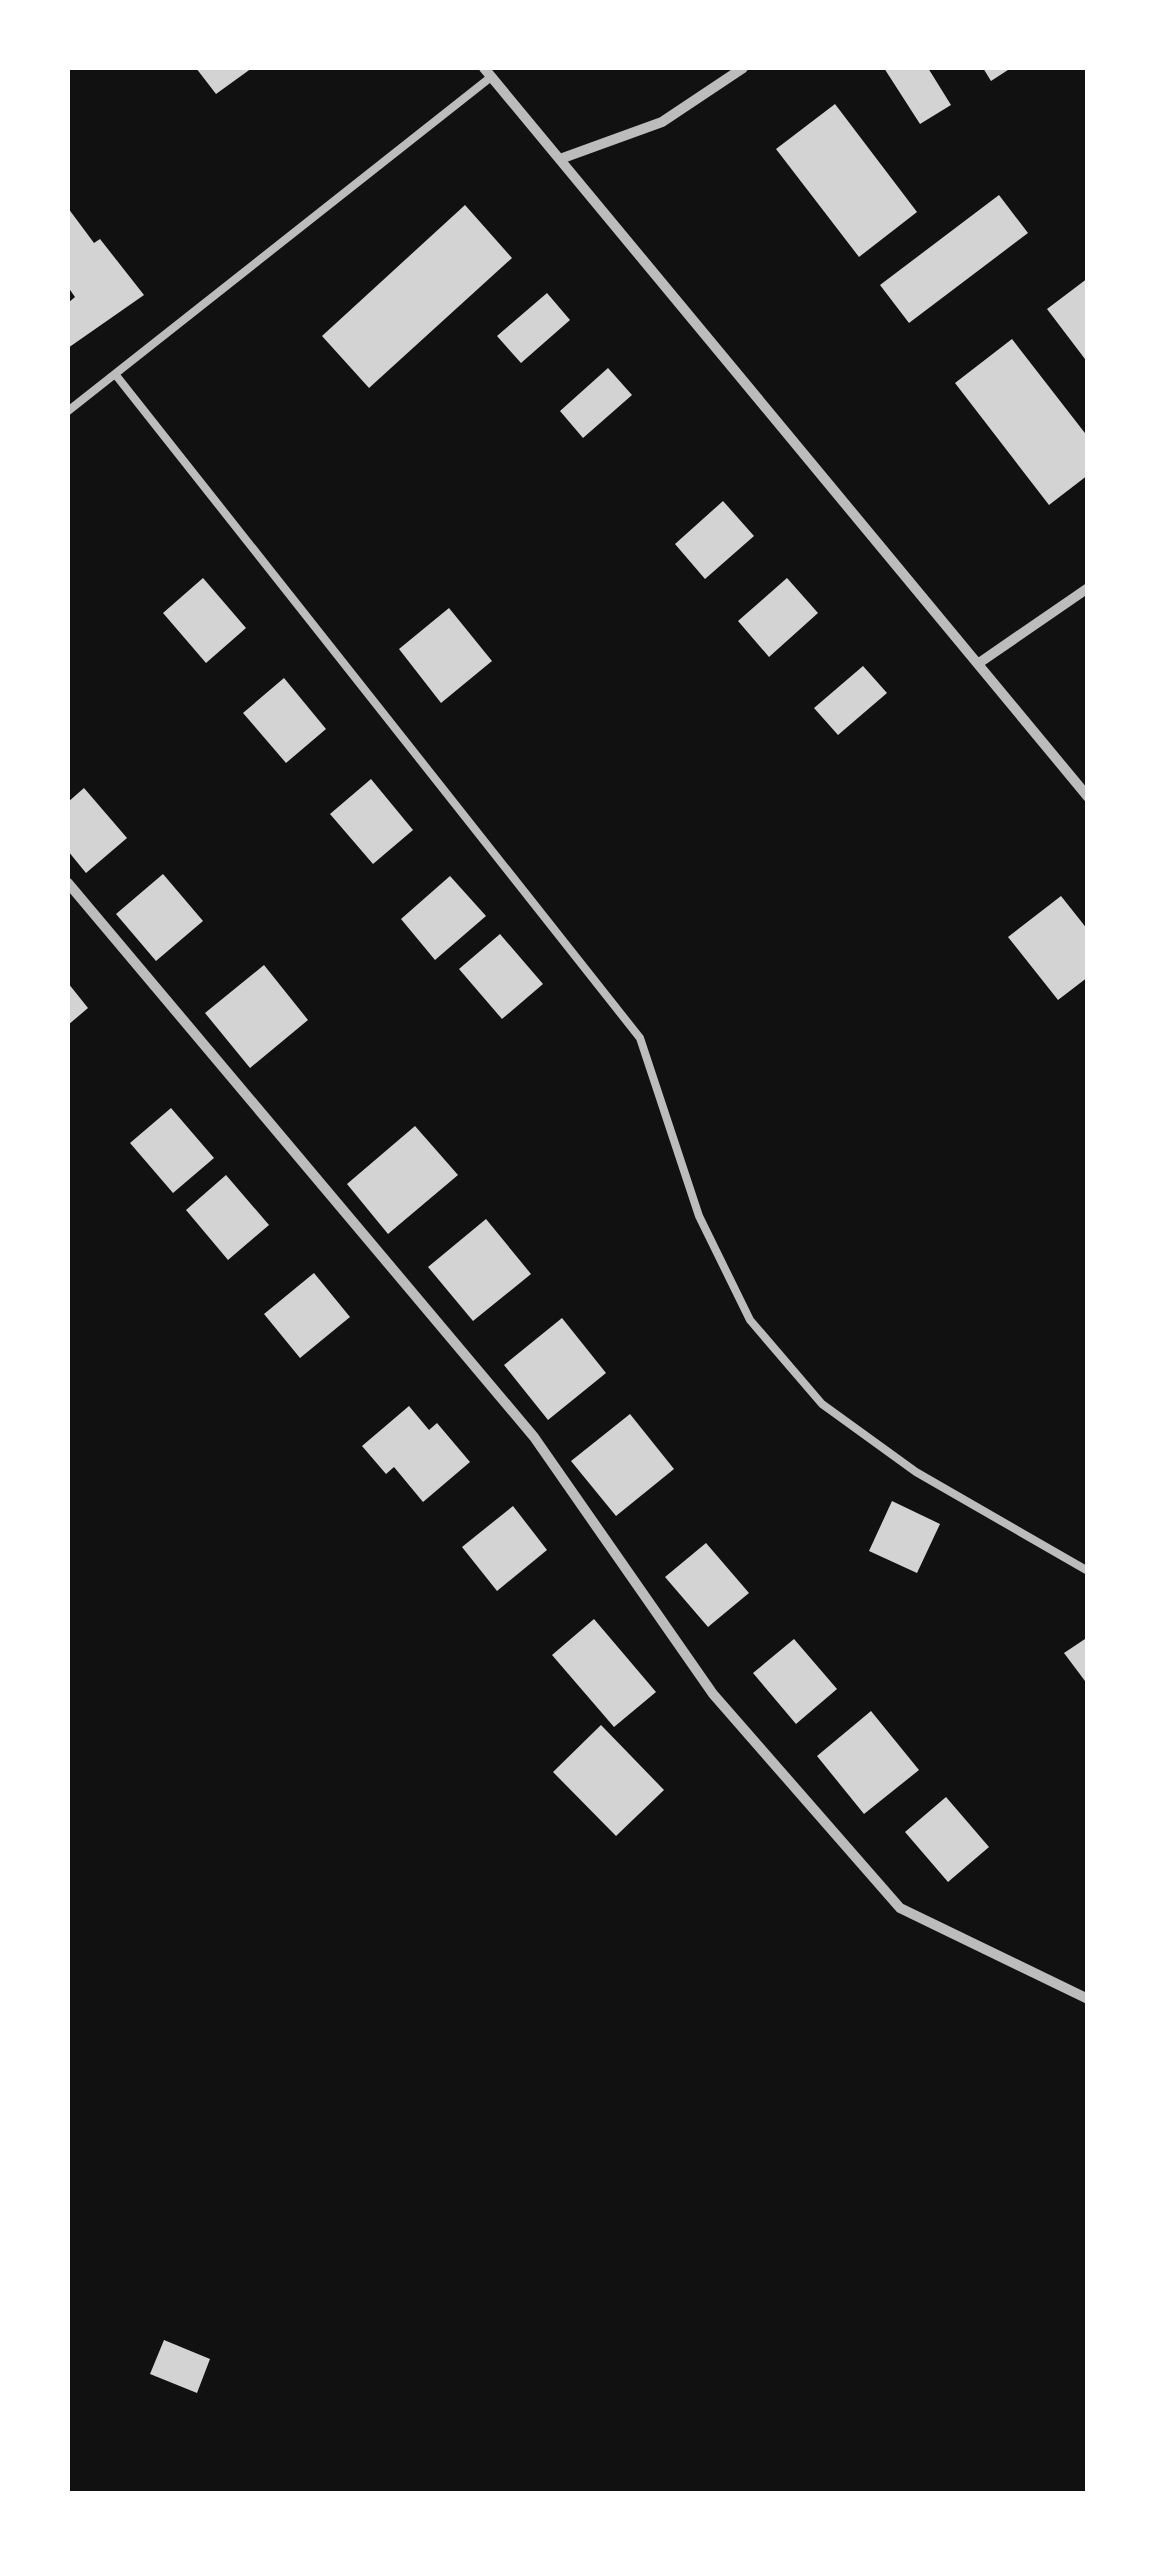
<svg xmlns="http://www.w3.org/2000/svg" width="1155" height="2561" font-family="'Roboto Condensed',sans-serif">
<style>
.building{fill:#d3d3d3}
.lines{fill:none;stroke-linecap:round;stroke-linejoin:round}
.service{stroke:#bcbcbc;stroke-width:8}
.minor{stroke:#bcbcbc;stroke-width:10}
</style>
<rect width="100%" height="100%" fill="#111"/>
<path class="building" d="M 196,68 L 252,68 L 216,94 Z
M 884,68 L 928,68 L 951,105 L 920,124 Z
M 983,68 L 1011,68 L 991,81 Z
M 835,104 L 917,212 L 859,257 L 776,149 Z
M 999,195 L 1028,233 L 909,323 L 880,285 Z
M 465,205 L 512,258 L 369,388 L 322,336 Z
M 68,208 L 94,243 L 100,239 L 144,295 L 68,348 L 68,303 L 75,297 L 68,287 Z
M 1088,278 L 1088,363 L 1047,309 Z
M 547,293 L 570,320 L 521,363 L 497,336 Z
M 1012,339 L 1088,437 L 1088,475 L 1049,505 L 955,383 Z
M 608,368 L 632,395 L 583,438 L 560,411 Z
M 723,501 L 754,536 L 705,579 L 675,544 Z
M 203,578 L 246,628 L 206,663 L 163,613 Z
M 787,578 L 818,613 L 769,657 L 738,621 Z
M 449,608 L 492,661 L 441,703 L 399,649 Z
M 863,666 L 887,693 L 838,735 L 814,708 Z
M 284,678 L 326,729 L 286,763 L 243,713 Z
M 371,779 L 413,830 L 373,864 L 330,814 Z
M 84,788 L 127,838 L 86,873 L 68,851 L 68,802 Z
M 163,874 L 203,921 L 156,961 L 116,914 Z
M 450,876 L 486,916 L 435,960 L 401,919 Z
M 1061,896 L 1088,930 L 1088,977 L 1058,1000 L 1008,937 Z
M 500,934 L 543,984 L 502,1019 L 459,969 Z
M 264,965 L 308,1020 L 250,1068 L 205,1013 Z
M 68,983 L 88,1008 L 68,1025 Z
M 171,1108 L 214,1158 L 173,1193 L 130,1143 Z
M 415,1126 L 458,1175 L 388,1234 L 347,1184 Z
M 226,1175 L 269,1225 L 228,1260 L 186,1210 Z
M 486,1219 L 531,1274 L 473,1321 L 428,1267 Z
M 314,1273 L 350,1317 L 300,1358 L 264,1314 Z
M 562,1318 L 606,1373 L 548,1420 L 504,1365 Z
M 409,1406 L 429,1430 L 437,1423 L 470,1462 L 423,1502 L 394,1467 L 386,1474 L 362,1446 Z
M 630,1414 L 674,1469 L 616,1516 L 571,1461 Z
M 892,1501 L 940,1524 L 917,1573 L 869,1551 Z
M 513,1506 L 547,1550 L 497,1591 L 462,1547 Z
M 706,1543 L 749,1593 L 708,1627 L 665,1577 Z
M 594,1619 L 656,1692 L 614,1727 L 552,1655 Z
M 1088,1637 L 1088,1685 L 1064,1653 Z
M 794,1639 L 837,1689 L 796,1724 L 753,1673 Z
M 871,1711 L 919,1770 L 864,1814 L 817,1756 Z
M 601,1725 L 664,1790 L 616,1836 L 553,1772 Z
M 946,1797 L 989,1847 L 948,1882 L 905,1832 Z
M 164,2340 L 210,2359 L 197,2393 L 150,2374 Z"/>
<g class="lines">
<path class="service" d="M 115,374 L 640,1038 L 699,1216 L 750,1320 L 822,1404 L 916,1472 L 1088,1571
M 68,411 L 491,77"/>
<path class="minor" d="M 484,68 L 1088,797
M 560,159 L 662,122 L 743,68
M 979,663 L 1088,588
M 68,883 L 534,1437 L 713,1694 L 900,1908 L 1088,1999"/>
</g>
<rect width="1155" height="2561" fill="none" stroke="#ffffff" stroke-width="140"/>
</svg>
